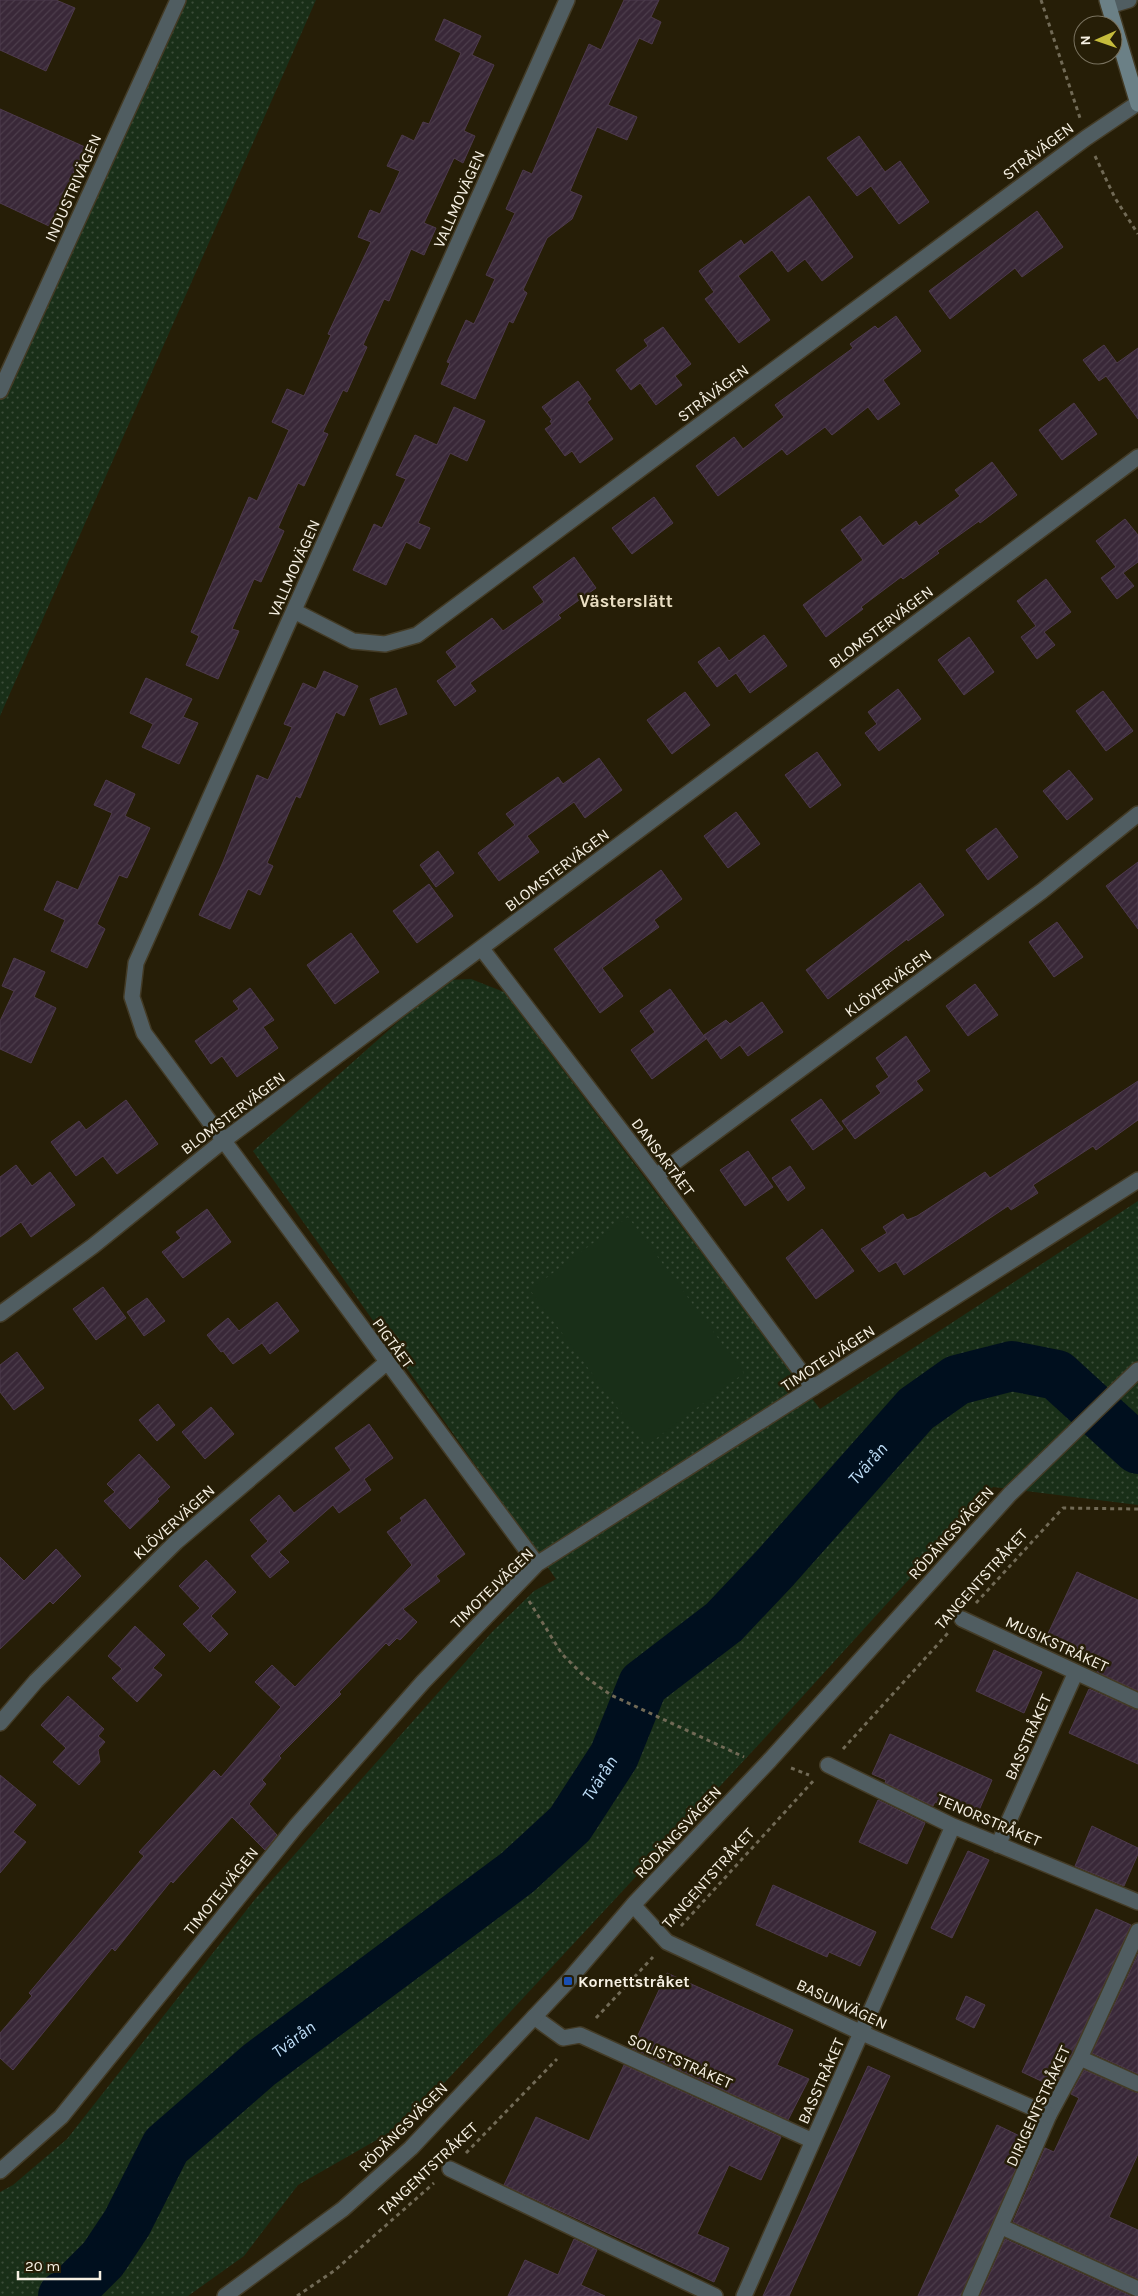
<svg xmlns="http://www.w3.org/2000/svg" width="1138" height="2296" font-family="Karla,sans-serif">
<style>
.grass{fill:url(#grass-dots)}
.garden{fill:#192f18}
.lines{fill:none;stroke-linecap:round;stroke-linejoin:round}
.river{stroke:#000f1e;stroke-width:50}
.building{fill:url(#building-hatch);stroke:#4d3a4c}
.lane-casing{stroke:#433b26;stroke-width:18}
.street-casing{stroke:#433b26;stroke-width:18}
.secondary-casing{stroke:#433b26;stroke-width:18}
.path{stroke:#716a56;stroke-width:3;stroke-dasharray:4 4;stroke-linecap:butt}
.lane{stroke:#505d61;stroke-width:15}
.street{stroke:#505d61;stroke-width:15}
.secondary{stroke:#6b8086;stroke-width:15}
.transit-dot{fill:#1a4fb4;stroke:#261e07;stroke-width:2}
.labels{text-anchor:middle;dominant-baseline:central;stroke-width:5;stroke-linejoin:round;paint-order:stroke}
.street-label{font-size:16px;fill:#f6f0e3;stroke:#261e07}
.poi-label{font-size:16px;font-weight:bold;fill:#f6f0e3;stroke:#261e07;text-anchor:start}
.neighbourhood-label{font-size:18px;font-weight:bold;fill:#e9dec3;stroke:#261e07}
.water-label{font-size:18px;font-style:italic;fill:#bdddf7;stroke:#261e07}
</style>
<defs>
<pattern id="grass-dots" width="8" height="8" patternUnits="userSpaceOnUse" patternTransform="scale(1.25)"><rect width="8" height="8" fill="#192f18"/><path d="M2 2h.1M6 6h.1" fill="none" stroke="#3b4d39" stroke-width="1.8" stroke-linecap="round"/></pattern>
<pattern id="building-hatch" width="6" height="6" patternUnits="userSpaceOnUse" patternTransform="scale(1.25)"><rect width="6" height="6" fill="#392838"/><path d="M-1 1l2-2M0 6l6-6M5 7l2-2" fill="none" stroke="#4c3d4b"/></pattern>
</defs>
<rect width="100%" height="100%" fill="#261e07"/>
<path class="grass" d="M 178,0 L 316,0 L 0,716 L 0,391 Z
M 471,979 L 504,992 L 820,1409 L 1138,1201 L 1138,1505 L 993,1487 L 761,1742 L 408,2122 L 298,2185 L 244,2256 L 188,2296 L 0,2296 L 0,2192 L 13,2185 L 67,2139 L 256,1898 L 492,1632 L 534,1591 L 556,1579 L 253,1151 L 445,980 Z"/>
<path class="garden" d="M 628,1217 L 744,1373 L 646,1446 L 530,1290 Z"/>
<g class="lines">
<path class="river" id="s1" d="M 63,2296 L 68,2294 L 103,2259 L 127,2223 L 166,2146 L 259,2065 L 518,1872 L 570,1824 L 614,1756 L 643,1684 L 724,1622 L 776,1567 L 916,1409 L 957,1380 L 1012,1366 L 1057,1375 L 1138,1449"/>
</g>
<path class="building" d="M 0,0 L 56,0 L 75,8 L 46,71 L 0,50 Z
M 624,0 L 659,0 L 651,17 L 661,22 L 652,44 L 639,38 L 608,105 L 637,117 L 627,140 L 597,127 L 570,191 L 582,196 L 572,219 L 547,238 L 523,290 L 527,293 L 513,323 L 509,321 L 475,399 L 441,384 L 450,363 L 447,362 L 466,320 L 474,324 L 495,279 L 486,275 L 515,213 L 506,209 L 523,170 L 532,174 L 589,44 L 601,50 Z
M 444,19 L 481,36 L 472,55 L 494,65 L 464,131 L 475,136 L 463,163 L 454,158 L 424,223 L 436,228 L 424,255 L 411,249 L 389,301 L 384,299 L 363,345 L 367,347 L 347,392 L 343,390 L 323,432 L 328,434 L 304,486 L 298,483 L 278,528 L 284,531 L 261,582 L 254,579 L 232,629 L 239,631 L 218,679 L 186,665 L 199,636 L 191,632 L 249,497 L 257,501 L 289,430 L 272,422 L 287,389 L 304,396 L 331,335 L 328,334 L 371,242 L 358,237 L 370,210 L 380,214 L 400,171 L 387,166 L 402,135 L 414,141 L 423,122 L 429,124 L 461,53 L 435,40 Z
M 0,109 L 85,147 L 49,226 L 0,203 Z
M 859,136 L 885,172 L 900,161 L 929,202 L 899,224 L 871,186 L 857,196 L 827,158 Z
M 809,196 L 853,257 L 822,281 L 805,259 L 788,272 L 772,250 L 738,276 L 770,320 L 739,343 L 705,299 L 714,292 L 699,271 L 741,240 L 744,245 Z
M 1037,211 L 1063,247 L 1022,277 L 1015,268 L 950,319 L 929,291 Z
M 896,316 L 921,351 L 883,380 L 900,404 L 878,420 L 868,407 L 832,435 L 825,427 L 787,455 L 782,449 L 718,496 L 696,466 L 734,437 L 743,449 L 784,417 L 775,405 L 853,348 L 850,344 L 875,326 L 878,329 Z
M 663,327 L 691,364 L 675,376 L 682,385 L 656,405 L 640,383 L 631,390 L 616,370 L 648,346 L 644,340 Z
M 1104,345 L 1117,363 L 1138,348 L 1138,419 L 1106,376 L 1099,381 L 1083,360 Z
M 578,381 L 591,399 L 587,402 L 613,439 L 580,463 L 572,451 L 565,456 L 545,429 L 552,424 L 550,421 L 552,420 L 542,407 Z
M 1074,403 L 1097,434 L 1062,460 L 1039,430 Z
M 454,407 L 485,421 L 467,461 L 450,453 L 418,523 L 430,528 L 420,549 L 406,542 L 386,585 L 353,570 L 374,524 L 382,528 L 406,479 L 396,475 L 415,435 L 437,445 Z
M 992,462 L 1017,495 L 980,523 L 979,521 L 937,551 L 939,553 L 903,579 L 901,577 L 861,607 L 863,609 L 826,637 L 803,605 L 863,560 L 841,530 L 860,516 L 883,546 L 916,521 L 919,526 L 960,496 L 955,490 Z
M 654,497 L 673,523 L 632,554 L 612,528 Z
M 1125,519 L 1138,535 L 1138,562 L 1123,573 L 1134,586 L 1117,599 L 1101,578 L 1116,567 L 1096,541 Z
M 574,557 L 596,588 L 558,615 L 561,618 L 470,683 L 476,691 L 455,706 L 437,681 L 457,667 L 446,652 L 492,618 L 503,631 L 544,602 L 533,587 Z
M 1046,579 L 1071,612 L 1044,632 L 1055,645 L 1037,659 L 1021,637 L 1036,626 L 1017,601 Z
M 764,635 L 787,666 L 750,693 L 736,673 L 717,687 L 698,662 L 719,647 L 729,661 Z
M 969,637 L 994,672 L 964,695 L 938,660 Z
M 324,671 L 358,686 L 344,716 L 336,712 L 300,798 L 296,796 L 267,863 L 273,866 L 260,895 L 248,889 L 230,929 L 199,915 L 223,862 L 257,775 L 268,780 L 292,727 L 284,724 L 303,683 L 316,689 Z
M 146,678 L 192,699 L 183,717 L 198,723 L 179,764 L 142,747 L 153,724 L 130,713 Z
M 396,688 L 407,714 L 380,725 L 370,699 Z
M 898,689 L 921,719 L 879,751 L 865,733 L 877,724 L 868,712 Z
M 1103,691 L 1133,731 L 1106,751 L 1076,711 Z
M 685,692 L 710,725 L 672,754 L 647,720 Z
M 817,752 L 841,785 L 810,808 L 785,775 Z
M 599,758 L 622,790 L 585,818 L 574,802 L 527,836 L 539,852 L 499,881 L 478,853 L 515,825 L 506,814 L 558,777 L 563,784 Z
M 1069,770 L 1093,799 L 1067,820 L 1043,791 Z
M 106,780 L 135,794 L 125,816 L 150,828 L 127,878 L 119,875 L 97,924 L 105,929 L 87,968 L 51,951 L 65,920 L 44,910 L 57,881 L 78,890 L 112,813 L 94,805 Z
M 736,812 L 760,844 L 728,868 L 704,836 Z
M 996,828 L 1018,857 L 988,880 L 966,850 Z
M 438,851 L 454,873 L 436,887 L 420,865 Z
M 1138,862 L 1138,929 L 1106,886 Z
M 661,870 L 682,899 L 654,920 L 659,927 L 602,968 L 623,996 L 600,1013 L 554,949 Z
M 920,883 L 944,915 L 908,941 L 907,939 L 828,999 L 806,970 Z
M 429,884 L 453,916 L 417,943 L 393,911 Z
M 1057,922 L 1083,957 L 1054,977 L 1029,942 Z
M 351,933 L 379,972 L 335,1004 L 307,965 Z
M 14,958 L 45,972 L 34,997 L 56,1008 L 31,1063 L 0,1049 L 0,1021 L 14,991 L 2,986 Z
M 975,984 L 998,1015 L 968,1036 L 946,1006 Z
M 250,988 L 274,1020 L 263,1027 L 278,1048 L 237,1077 L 222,1056 L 211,1064 L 195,1041 L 239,1009 L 233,1001 Z
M 670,989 L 706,1039 L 652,1079 L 631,1050 L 655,1032 L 640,1011 Z
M 762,1002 L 783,1032 L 748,1056 L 740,1045 L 721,1059 L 704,1035 L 726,1020 L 730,1024 Z
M 906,1036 L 930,1071 L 916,1081 L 923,1090 L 855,1139 L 842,1121 L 881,1093 L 876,1086 L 889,1077 L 876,1058 Z
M 1138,1081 L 1138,1120 L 1096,1150 L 1093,1146 L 1033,1185 L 1038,1193 L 1011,1210 L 1008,1206 L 904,1275 L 896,1262 L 879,1272 L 861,1249 L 887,1233 L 883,1227 L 903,1214 L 907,1220 L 917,1216 L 985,1172 L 990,1178 Z
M 821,1099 L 843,1129 L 813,1150 L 791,1120 Z
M 126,1100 L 158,1144 L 117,1174 L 103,1156 L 76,1176 L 51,1142 L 79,1121 L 86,1130 Z
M 748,1151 L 773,1187 L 745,1206 L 720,1170 Z
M 16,1165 L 32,1186 L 50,1172 L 75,1205 L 31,1237 L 21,1222 L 0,1237 L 0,1177 Z
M 790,1166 L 805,1188 L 788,1201 L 772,1178 Z
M 207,1209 L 231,1242 L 183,1278 L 162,1252 L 181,1238 L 176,1232 Z
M 822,1229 L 854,1271 L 816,1299 L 786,1258 Z
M 103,1287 L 126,1318 L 96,1340 L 73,1309 Z
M 147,1298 L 165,1321 L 144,1336 L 127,1312 Z
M 277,1302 L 299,1331 L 270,1354 L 262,1343 L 233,1364 L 223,1351 L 221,1352 L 207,1335 L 228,1318 L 239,1331 Z
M 17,1352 L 44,1388 L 14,1410 L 0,1392 L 0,1365 Z
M 158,1404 L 175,1425 L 157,1441 L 139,1420 Z
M 211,1407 L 234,1434 L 205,1459 L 182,1432 Z
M 369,1424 L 393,1458 L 364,1479 L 371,1490 L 339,1513 L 333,1505 L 279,1552 L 289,1562 L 270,1578 L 251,1556 L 268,1541 L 250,1520 L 279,1495 L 294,1513 L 351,1470 L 335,1448 Z
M 139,1454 L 170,1487 L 157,1499 L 159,1501 L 130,1529 L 104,1501 L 115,1492 L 107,1484 Z
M 425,1499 L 465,1554 L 436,1576 L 440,1581 L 403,1609 L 417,1622 L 400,1640 L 397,1638 L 389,1646 L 386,1643 L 339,1692 L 341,1694 L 279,1756 L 281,1758 L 262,1780 L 266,1784 L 249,1804 L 277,1835 L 265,1850 L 232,1817 L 173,1883 L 171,1881 L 115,1951 L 112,1948 L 13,2070 L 0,2058 L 0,2033 L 32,1996 L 29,1993 L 144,1856 L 139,1852 L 214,1770 L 221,1777 L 281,1707 L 255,1682 L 272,1665 L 295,1687 L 412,1565 L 387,1532 L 402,1521 L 400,1518 Z
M 56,1549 L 81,1576 L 53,1604 L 50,1601 L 0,1649 L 0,1557 L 24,1581 Z
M 206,1560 L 236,1592 L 211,1616 L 228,1634 L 210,1652 L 183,1624 L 200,1608 L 179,1586 Z
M 1077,1572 L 1138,1600 L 1138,1691 L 1097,1672 L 1100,1665 L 1045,1640 Z
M 135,1626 L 165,1655 L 153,1668 L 162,1675 L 137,1702 L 112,1678 L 122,1669 L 108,1656 Z
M 994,1650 L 1042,1672 L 1024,1713 L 976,1691 Z
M 1089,1689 L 1138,1710 L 1138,1764 L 1069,1733 Z
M 68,1696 L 104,1729 L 98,1736 L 105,1742 L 98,1750 L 100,1762 L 79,1785 L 53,1762 L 66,1748 L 41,1725 Z
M 890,1734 L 992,1780 L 977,1815 L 946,1801 L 944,1806 L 935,1802 L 933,1806 L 885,1783 L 886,1780 L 872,1774 Z
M 0,1775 L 36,1805 L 13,1832 L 26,1842 L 0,1873 Z
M 878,1800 L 925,1823 L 907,1864 L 859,1842 Z
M 1092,1826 L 1138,1848 L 1138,1854 L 1124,1886 L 1075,1866 Z
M 968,1851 L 989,1860 L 952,1938 L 931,1928 Z
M 773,1885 L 876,1932 L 860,1966 L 829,1952 L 827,1957 L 756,1925 Z
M 1096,1909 L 1131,1925 L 1072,2054 L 1054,2087 L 1022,2072 Z
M 1138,1954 L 1138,2074 L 1092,2053 Z
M 667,1973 L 793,2030 L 777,2065 L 809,2079 L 788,2120 L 632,2048 Z
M 966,1996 L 985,2005 L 974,2028 L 956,2019 Z
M 624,2065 L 781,2137 L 761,2180 L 729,2165 L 697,2234 L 729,2248 L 714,2282 L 504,2185 L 536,2117 L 589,2141 Z
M 868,2066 L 890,2076 L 789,2296 L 763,2296 Z
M 1084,2070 L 1138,2093 L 1138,2154 L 1109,2217 L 1138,2230 L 1138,2279 L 1013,2222 L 1045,2148 L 1054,2152 L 1079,2098 L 1071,2094 Z
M 997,2125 L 1028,2140 L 961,2296 L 918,2296 Z
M 574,2239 L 597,2250 L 581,2285 L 605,2296 L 508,2296 L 525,2260 L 558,2275 Z
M 1005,2239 L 1131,2296 L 980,2296 Z"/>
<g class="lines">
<defs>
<path id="lane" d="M 1109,6 L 1129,0
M 962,1619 L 1138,1701
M 828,1765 L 953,1826 L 1138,1902
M 998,1845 L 1076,1672
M 534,2017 L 563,2038 L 580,2035 L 813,2141
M 1080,2058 L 1138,2084
M 450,2169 L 715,2296
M 1002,2227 L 1138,2289
M 744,2296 L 953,1826
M 970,2296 L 1049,2115 L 1080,2058 L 1138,1931"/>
<path id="street" d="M 0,391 L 178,0
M 294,611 L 353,641 L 385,644 L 417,635 L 1086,138 L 1138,103
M 482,949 L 656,1176 L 813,1388
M 656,1176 L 1042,891 L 1138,814
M 0,1314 L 93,1246 L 223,1141 L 1138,457
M 537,1564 L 144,1033 L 132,997 L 136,963 L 567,0
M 0,1723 L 36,1681 L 176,1542 L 386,1363
M 633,1905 L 667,1942 L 862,2033 L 1049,2115
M 0,2171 L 61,2117 L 297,1825 L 423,1682 L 537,1564 L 1138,1180
M 225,2296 L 343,2209 L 411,2148 L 568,1981 L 633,1905 L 770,1760 L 1010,1494 L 1138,1370"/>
<path id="secondary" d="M 1107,0 L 1138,104"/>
</defs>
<use href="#lane" class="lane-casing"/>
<use href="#street" class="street-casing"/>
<use href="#secondary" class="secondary-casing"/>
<path class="path" d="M 1041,0 L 1080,118
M 1095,156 L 1115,198 L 1138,234
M 529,1601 L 562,1654 L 584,1676 L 611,1695 L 744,1757
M 976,1603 L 1063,1508 L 1138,1509
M 843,1749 L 948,1633
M 791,1768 L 809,1775
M 681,1926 L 815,1779
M 596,2018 L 653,1957
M 466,2153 L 557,2059
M 297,2296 L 334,2271 L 434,2183"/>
<use href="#lane" class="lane"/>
<use href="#street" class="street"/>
<use href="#secondary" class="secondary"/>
</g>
<rect class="transit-dot" x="563" y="1976" width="10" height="10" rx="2.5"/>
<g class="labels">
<g class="street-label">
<text transform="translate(1038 151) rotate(-37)">STRÅVÄGEN</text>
<text transform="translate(73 188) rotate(-66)">INDUSTRIVÄGEN</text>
<text transform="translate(459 199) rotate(-66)">VALLMOVÄGEN</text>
<text transform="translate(713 393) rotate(-37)">STRÅVÄGEN</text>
<text transform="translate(294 568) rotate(-66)">VALLMOVÄGEN</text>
<text transform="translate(881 627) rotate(-37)">BLOMSTERVÄGEN</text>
<text transform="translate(557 870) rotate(-37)">BLOMSTERVÄGEN</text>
<text transform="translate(888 983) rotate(-36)">KLÖVERVÄGEN</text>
<text transform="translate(233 1113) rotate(-37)">BLOMSTERVÄGEN</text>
<text transform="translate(663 1157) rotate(53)">DANSARTÅET</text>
<text transform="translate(393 1343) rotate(54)">PIGTÅET</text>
<text transform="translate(828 1358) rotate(-33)">TIMOTEJVÄGEN</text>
<text transform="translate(174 1522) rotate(-42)">KLÖVERVÄGEN</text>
<text transform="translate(951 1533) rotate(-48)">RÖDÄNGSVÄGEN</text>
<text transform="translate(981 1579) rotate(-48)">TANGENTSTRÅKET</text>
<text transform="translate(492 1588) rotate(-44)">TIMOTEJVÄGEN</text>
<text transform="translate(1057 1644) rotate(25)">MUSIKSTRÅKET</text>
<text transform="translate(1028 1737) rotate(-66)">BASSTRÅKET</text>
<text transform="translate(989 1820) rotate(23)">TENORSTRÅKET</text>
<text transform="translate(678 1832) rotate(-47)">RÖDÄNGSVÄGEN</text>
<text transform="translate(708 1878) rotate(-48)">TANGENTSTRÅKET</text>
<text transform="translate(221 1891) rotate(-51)">TIMOTEJVÄGEN</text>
<text transform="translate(842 2004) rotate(25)">BASUNVÄGEN</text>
<text transform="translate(680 2061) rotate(24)">SOLISTSTRÅKET</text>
<text transform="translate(821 2081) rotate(-66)">BASSTRÅKET</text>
<text transform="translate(1038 2106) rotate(-65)">DIRIGENTSTRÅKET</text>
<text transform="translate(403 2127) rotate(-45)">RÖDÄNGSVÄGEN</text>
<text transform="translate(428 2169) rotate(-43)">TANGENTSTRÅKET</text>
</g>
<g class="poi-label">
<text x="578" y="1981">Kornettstråket</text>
</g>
<g class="neighbourhood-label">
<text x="626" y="601">Västerslätt</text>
</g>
<g class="water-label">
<text stroke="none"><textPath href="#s1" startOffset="1176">Tvärån</textPath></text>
<text stroke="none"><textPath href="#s1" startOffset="756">Tvärån</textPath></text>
<text stroke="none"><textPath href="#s1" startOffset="351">Tvärån</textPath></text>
</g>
</g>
<g transform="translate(1098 40) rotate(268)"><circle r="24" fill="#261e07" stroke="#79725f"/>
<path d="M0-4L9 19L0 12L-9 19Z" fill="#c6bc3c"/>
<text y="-8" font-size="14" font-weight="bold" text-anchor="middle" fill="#f6f0e3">N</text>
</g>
<path d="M18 2271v8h82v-8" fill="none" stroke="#f6f0e3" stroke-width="2.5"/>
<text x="25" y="2271" font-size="15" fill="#f6f0e3" stroke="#261e07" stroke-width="4" paint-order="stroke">20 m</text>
</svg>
